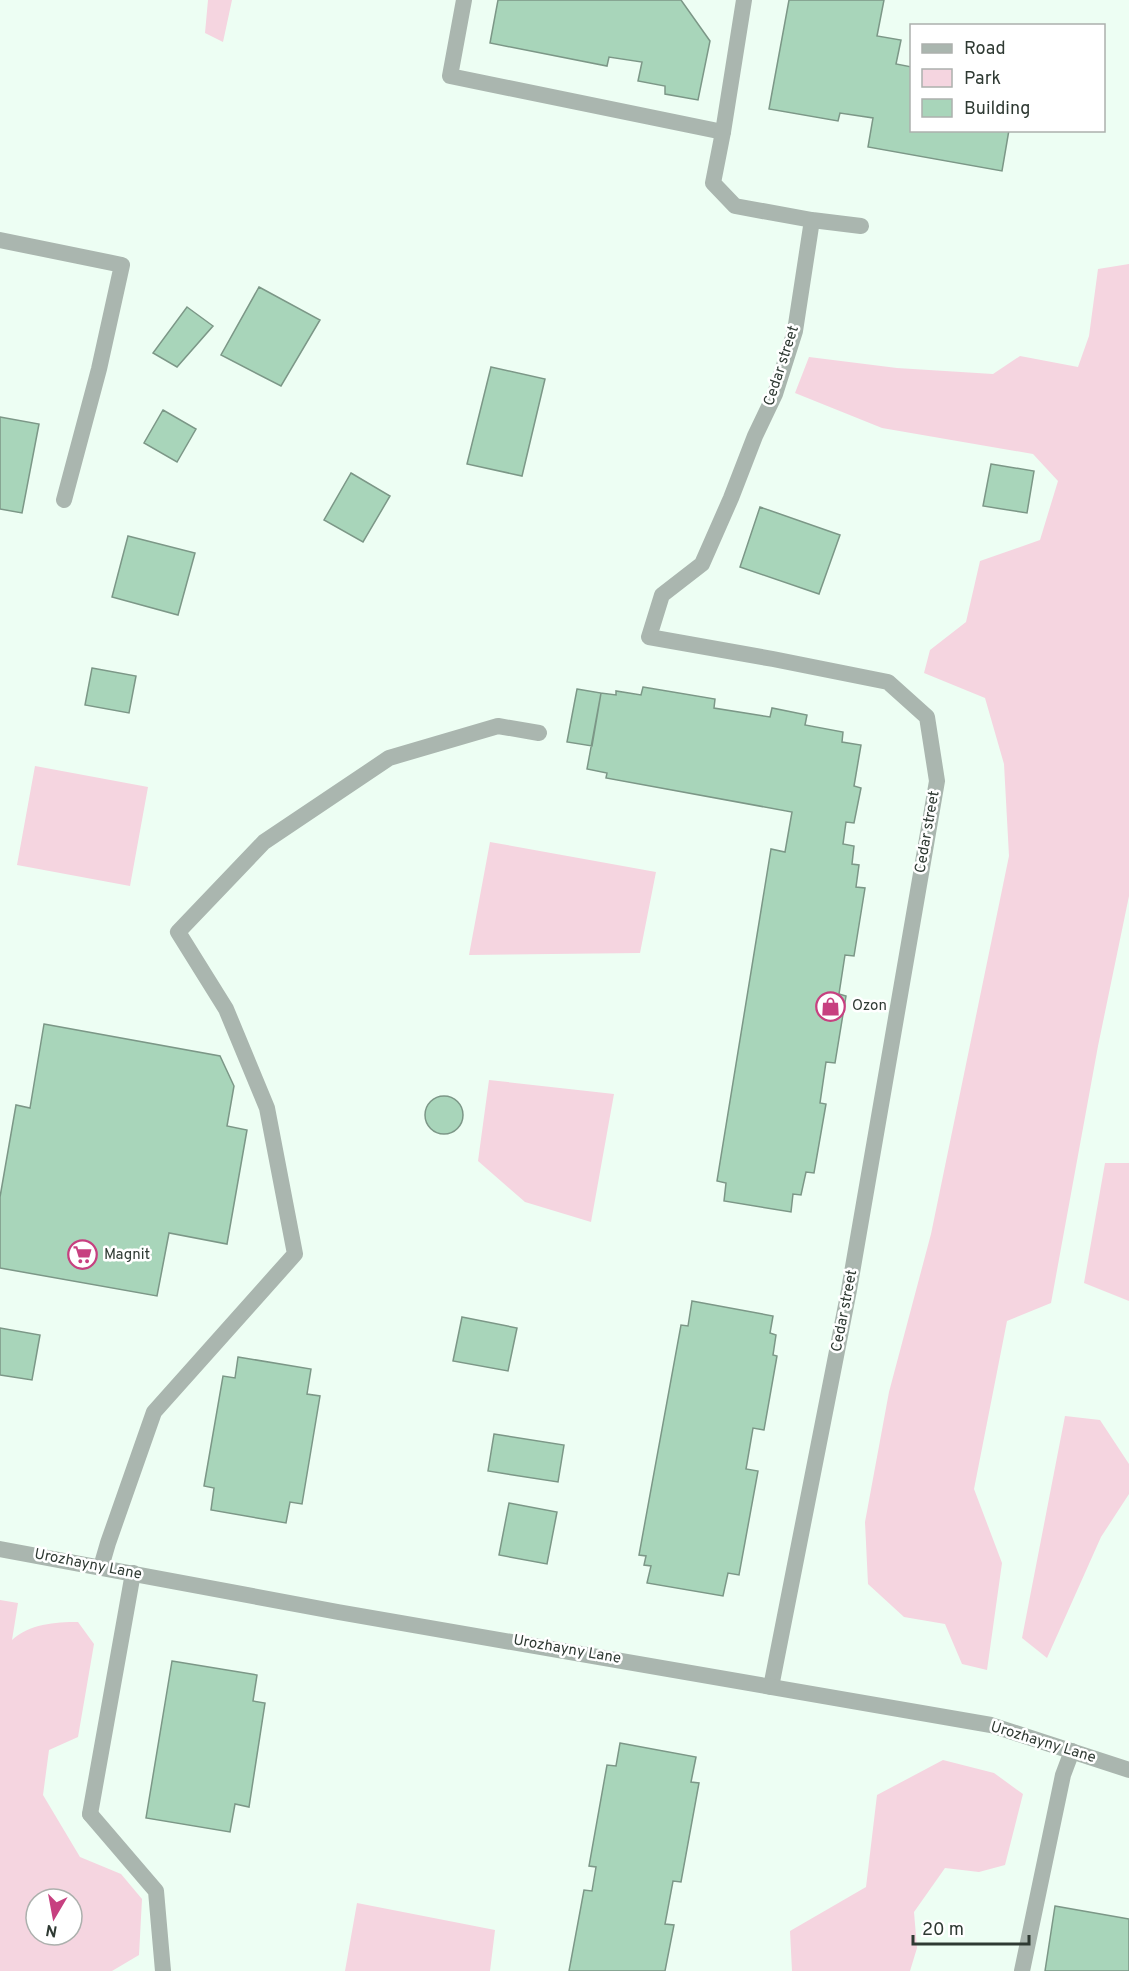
<svg xmlns="http://www.w3.org/2000/svg" width="1129" height="1971" font-family="Overpass,sans-serif">
<style>
.green{fill:#f5d5e0;fill-rule:evenodd}
.building{fill:#a8d5ba;stroke:#7c9787;stroke-width:1.5}
.lines{fill:none;stroke-linecap:round;stroke-linejoin:round}
.service{stroke:#aab6af;stroke-width:16}
.minor{stroke:#aab6af;stroke-width:16}
.tertiary{stroke:#aab6af;stroke-width:16}
.labels{text-anchor:middle;dominant-baseline:central;stroke-width:5;stroke-linejoin:round;paint-order:stroke}
.street-label{font-size:15px;fill:#2f3a33;stroke:#fff}
.poi-label{font-size:15px;fill:#2f3a33;stroke:#fff;text-anchor:start}
</style>
<rect width="100%" height="100%" fill="#edfef3"/>
<path class="green" d="M 208,0 L 232,0 L 223,42 L 205,33 Z
M 1129,264 L 1129,896 L 1098,1046 L 1051,1303 L 1007,1321 L 974,1489 L 1002,1563 L 987,1670 L 962,1664 L 945,1624 L 904,1617 L 868,1584 L 865,1522 L 889,1392 L 931,1234 L 1009,856 L 1004,764 L 985,698 L 924,673 L 930,650 L 966,622 L 980,561 L 1040,540 L 1058,481 L 1033,454 L 882,428 L 795,393 L 809,357 L 897,368 L 993,374 L 1020,356 L 1078,367 L 1089,336 L 1098,269 Z
M 35,766 L 148,787 L 130,886 L 17,865 Z
M 490,842 L 656,872 L 640,953 L 469,955 Z
M 489,1080 L 614,1094 L 591,1222 L 525,1202 L 478,1161 Z
M 1105,1163 L 1129,1163 L 1129,1301 L 1084,1283 Z
M 1065,1416 L 1100,1420 L 1129,1464 L 1129,1494 L 1101,1537 L 1047,1658 L 1022,1638 Z
M 0,1600 L 18,1603 L 12,1640 C 29,1624 55,1622 78,1622 L 94,1644 L 78,1737 L 49,1750 L 43,1795 L 80,1857 L 121,1874 L 142,1899 L 139,1955 L 112,1971 L 0,1971 ZM 36,1899 L 72,1899 L 72,1935 L 36,1935 Z
M 943,1760 L 994,1773 L 1023,1794 L 1005,1865 L 979,1872 L 945,1868 L 914,1912 L 917,1948 L 910,1971 L 792,1971 L 790,1931 L 866,1887 L 877,1795 Z
M 357,1903 L 495,1930 L 490,1971 L 345,1971 Z"/>
<path class="building" d="M 498,0 L 681,0 L 710,41 L 698,100 L 665,94 L 665,86 L 638,81 L 642,62 L 609,57 L 607,66 L 490,43 Z
M 789,0 L 884,0 L 877,36 L 901,40 L 896,64 L 912,67 L 912,130 L 1009,130 L 1002,171 L 868,147 L 873,118 L 840,113 L 838,121 L 769,109 Z
M 259,287 L 320,320 L 281,386 L 221,355 Z
M 187,307 L 213,326 L 177,367 L 153,353 Z
M 491,367 L 545,379 L 522,476 L 467,464 Z
M 163,410 L 196,429 L 177,462 L 144,443 Z
M 0,417 L 39,424 L 22,513 L 0,509 Z
M 991,464 L 1034,471 L 1027,513 L 983,506 Z
M 351,473 L 390,496 L 363,542 L 324,520 Z
M 760,507 L 840,535 L 819,594 L 740,567 Z
M 128,536 L 195,553 L 178,615 L 112,597 Z
M 92,668 L 136,676 L 129,713 L 85,705 Z
M 643,687 L 715,699 L 714,708 L 770,717 L 772,708 L 807,715 L 805,725 L 843,732 L 842,742 L 861,745 L 854,786 L 861,788 L 854,823 L 846,822 L 843,844 L 854,846 L 852,864 L 859,865 L 856,887 L 865,888 L 854,956 L 845,955 L 839,994 L 846,996 L 835,1063 L 826,1062 L 820,1103 L 826,1104 L 814,1173 L 806,1172 L 801,1195 L 793,1194 L 791,1212 L 724,1201 L 726,1183 L 717,1181 L 771,849 L 785,852 L 792,812 L 606,778 L 607,773 L 587,769 L 601,693 L 616,695 L 616,691 L 641,695 Z
M 577,689 L 601,693 L 592,746 L 567,742 Z
M 44,1024 L 220,1056 L 234,1086 L 227,1126 L 247,1130 L 227,1244 L 169,1233 L 157,1296 L 0,1268 L 0,1197 L 16,1105 L 30,1108 Z
M425 1115a19 19 0 1 1 38 0a19 19 0 1 1-38 0Z
M 692,1301 L 773,1316 L 770,1333 L 776,1335 L 773,1355 L 777,1356 L 764,1430 L 753,1428 L 746,1469 L 758,1471 L 739,1575 L 728,1573 L 723,1596 L 647,1583 L 651,1566 L 644,1565 L 646,1556 L 639,1555 L 681,1325 L 688,1326 Z
M 462,1317 L 517,1328 L 508,1371 L 453,1361 Z
M 0,1328 L 40,1335 L 32,1380 L 0,1375 Z
M 238,1357 L 311,1369 L 307,1394 L 320,1396 L 302,1504 L 290,1502 L 286,1523 L 211,1510 L 214,1488 L 204,1486 L 223,1376 L 235,1378 Z
M 494,1434 L 564,1445 L 558,1482 L 488,1471 Z
M 509,1503 L 557,1512 L 547,1564 L 499,1555 Z
M 172,1661 L 257,1675 L 253,1701 L 265,1703 L 249,1807 L 235,1804 L 230,1832 L 146,1818 Z
M 620,1743 L 696,1757 L 691,1782 L 699,1783 L 681,1882 L 673,1881 L 665,1924 L 674,1925 L 665,1971 L 569,1971 L 584,1890 L 592,1891 L 596,1867 L 589,1866 L 607,1765 L 616,1766 Z
M 1055,1906 L 1129,1919 L 1129,1971 L 1045,1971 Z"/>
<g class="lines">
<path class="service" d="M 464,0 L 450,76 L 723,132
M 0,240 L 122,265 L 99,369 L 64,500
M 101,1567 L 108,1543 L 154,1412 L 295,1254 L 267,1108 L 226,1009 L 178,932 L 264,842 L 389,758 L 498,726 L 539,733
M 90,1814 L 156,1891 L 163,1971"/>
<path class="minor" d="M 744,0 L 723,132 L 713,183 L 735,206 L 812,220 L 861,226
M 771,1687 L 849,1290 L 937,781 L 927,717 L 888,682 L 773,659 L 649,637 L 662,595 L 702,564 L 731,498 L 755,436 L 775,394 L 795,331 L 812,220
M 90,1814 L 133,1573
M 1022,1971 L 1063,1775 L 1072,1751"/>
<path class="tertiary" d="M 0,1549 L 338,1612 L 991,1725 L 1129,1770"/>
</g>
<defs>
<symbol id="shop-ring" viewBox="-11 -11 22 22"><circle r="9.5" fill="#fff" stroke="#c74080" stroke-width="1.5"/><path d="M-5-2.5h2.3a2.7 3.5 0 0 1 5.4 0H5L5.5 6h-11ZM-1.5-2.5h3a1.5 2.3 0 0 0-3 0Z" fill="#c74080"/></symbol>
<symbol id="supermarket-ring" viewBox="-11 -11 22 22"><circle r="9.5" fill="#fff" stroke="#c74080" stroke-width="1.5"/><path d="M-6-5.5h2.5l.6 2H6L4.5 2H-2.5L-4.4-4H-6ZM-1.5 3.2a1.3 1.3 0 1 0 .1 0ZM3 3.2a1.3 1.3 0 1 0 .1 0Z" fill="#c74080"/></symbol>
</defs>
<g fill-rule="evenodd">
<use href="#shop-ring" x="814" y="990" width="33" height="33"/>
<use href="#supermarket-ring" x="66" y="1238" width="33" height="33"/>
</g>
<g class="labels">
<g class="street-label">
<text transform="translate(782 366) rotate(-72)">Cedar street</text>
<text transform="translate(928 832) rotate(-80)">Cedar street</text>
<text transform="translate(845 1311) rotate(-79)">Cedar street</text>
<text transform="translate(88 1565) rotate(11)">Urozhayny Lane</text>
<text transform="translate(567 1650) rotate(10)">Urozhayny Lane</text>
<text transform="translate(1043 1743) rotate(17)">Urozhayny Lane</text>
</g>
<g class="poi-label">
<text x="852" y="1006">Ozon</text>
<text x="104" y="1255">Magnit</text>
</g>
</g>
<rect x="910" y="24" width="195" height="108" fill="#ffffff" stroke="#acb0ad" stroke-width="1.5"/>
<rect x="922" y="44" width="30" height="9" fill="#aab6af" stroke="#acb0ad" stroke-width="1.5"/>
<text x="964" y="54" font-size="18" fill="#2f3a33">Road</text>
<rect x="922" y="69" width="30" height="18" fill="#f5d5e0" stroke="#acb0ad" stroke-width="1.5"/>
<text x="964" y="84" font-size="18" fill="#2f3a33">Park</text>
<rect x="922" y="99" width="30" height="18" fill="#a8d5ba" stroke="#acb0ad" stroke-width="1.5"/>
<text x="964" y="114" font-size="18" fill="#2f3a33">Building</text>
<g transform="translate(54 1917) rotate(190)"><circle r="28" fill="#ffffff" stroke="#acb0ad" stroke-width="1.5"/>
<path d="M0-4.5L10 22L0 15L-10 22Z" fill="#c74080"/>
<text y="-9" font-size="16" font-weight="bold" text-anchor="middle" fill="#2f3a33">N</text>
</g>
<path d="M913 1935v9h116v-9" fill="none" stroke="#2f3a33" stroke-width="3"/>
<text x="922" y="1935" font-size="18" fill="#2f3a33" stroke="#ffffff" stroke-width="4.5" paint-order="stroke">20 m</text>
</svg>
